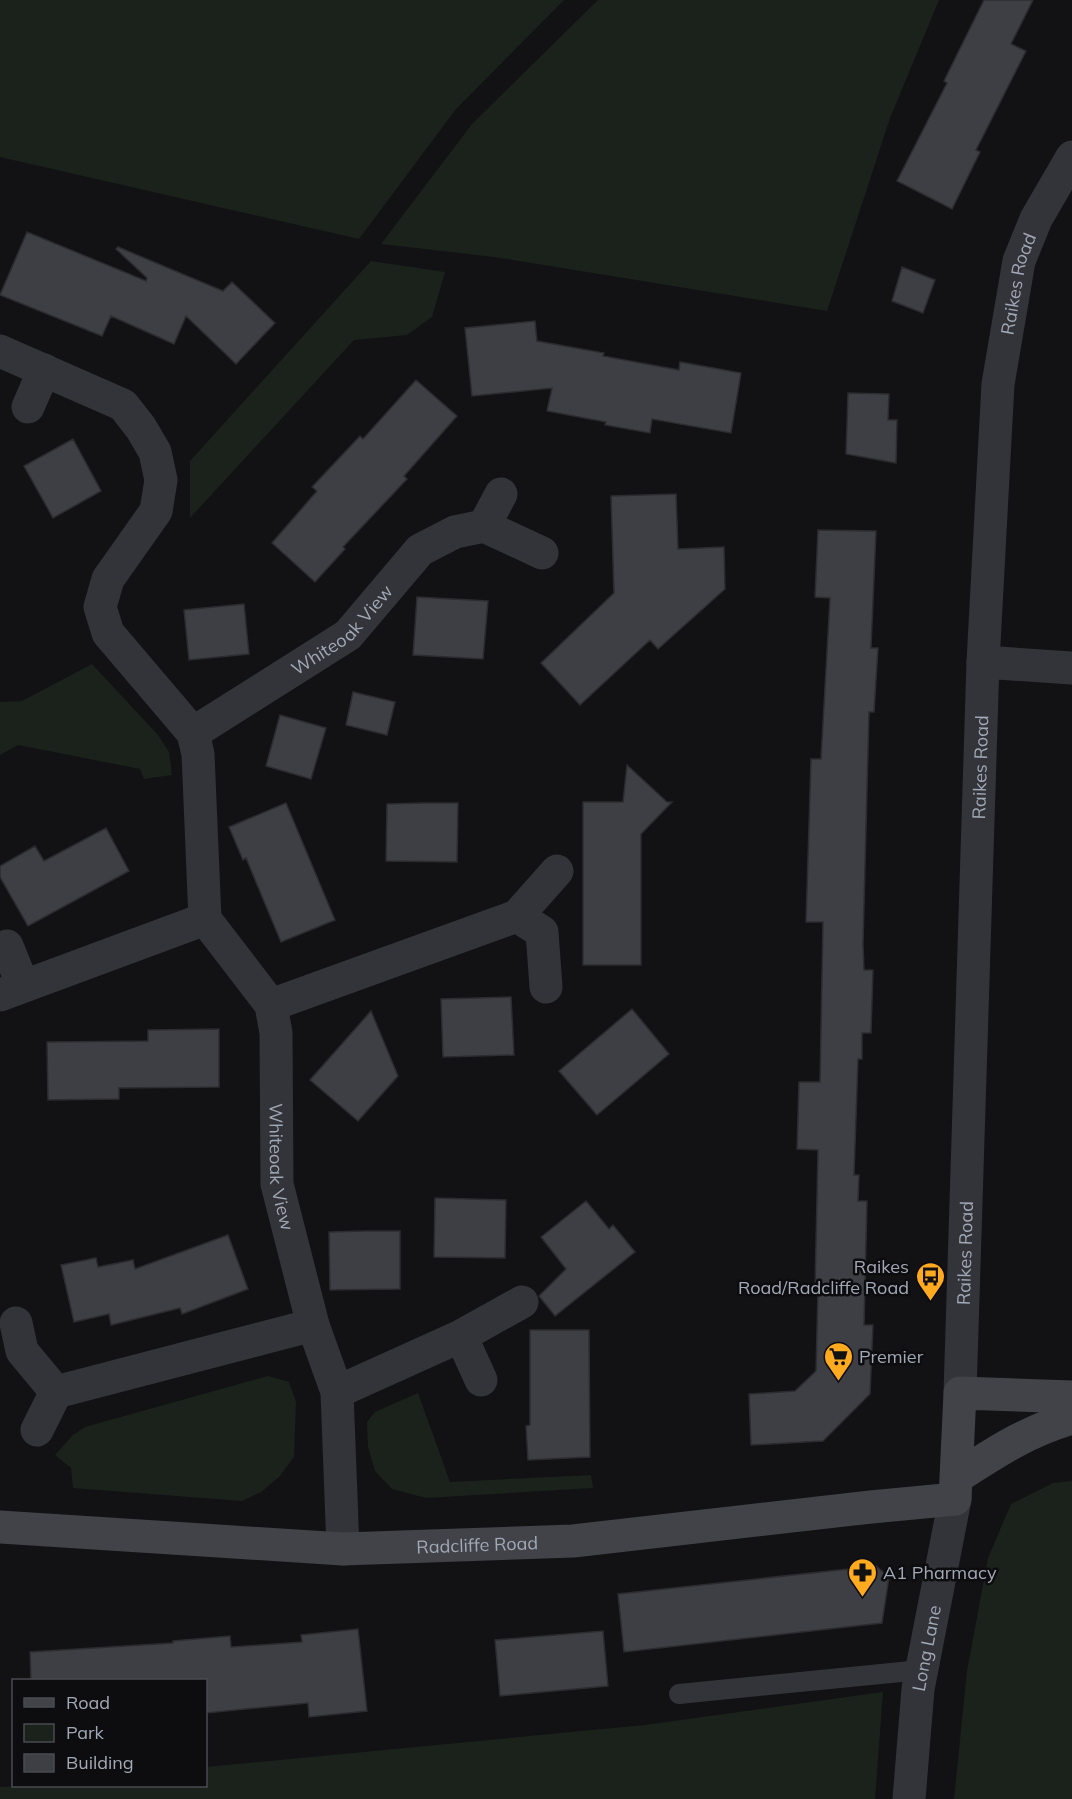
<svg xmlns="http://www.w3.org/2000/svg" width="1072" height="1799" font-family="Mulish,sans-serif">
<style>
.green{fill:#1a221b}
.building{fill:#3e3f44;stroke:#2c2c30;stroke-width:1.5}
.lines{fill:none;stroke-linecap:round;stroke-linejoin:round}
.service{stroke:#333439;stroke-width:20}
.minor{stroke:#333439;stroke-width:33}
.tertiary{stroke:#333439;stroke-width:33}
.secondary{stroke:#414349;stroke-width:33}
.labels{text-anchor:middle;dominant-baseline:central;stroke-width:5;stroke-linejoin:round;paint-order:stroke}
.street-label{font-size:18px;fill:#a2a9b6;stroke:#0d0d0f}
.poi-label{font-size:18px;fill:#a2a9b6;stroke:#0d0d0f;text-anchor:start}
</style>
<rect width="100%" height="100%" fill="#121214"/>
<path class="green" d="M 0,0 L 564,0 L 456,109 L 359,239 L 0,157 Z
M 598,0 L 939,0 L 890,118 L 827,311 L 494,257 L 381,244 L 472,124 Z
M 371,261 L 445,272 L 432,317 L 407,335 L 354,340 L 190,518 L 190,461 Z
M 92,664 L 158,735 L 169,752 L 172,775 L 144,779 L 140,769 L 18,745 L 0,755 L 0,702 L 22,701 Z
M 268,1376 L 289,1382 L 296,1402 L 294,1457 L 279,1477 L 261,1492 L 242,1501 L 73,1488 L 71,1468 L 55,1455 L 73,1435 L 85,1427 Z
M 418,1393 L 450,1482 L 591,1475 L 593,1488 L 426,1498 L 392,1489 L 375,1471 L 368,1447 L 367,1422 L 375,1412 Z
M 1072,1481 L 1072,1799 L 954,1799 L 967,1671 L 988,1558 L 1011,1504 L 1053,1483 Z
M 883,1692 L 875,1799 L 0,1799 L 0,1787 L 18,1786 L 206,1786 L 206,1767 L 645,1725 Z"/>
<path class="building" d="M 984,0 L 1033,0 L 1011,44 L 1026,51 L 976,150 L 980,152 L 952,209 L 897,181 L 947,83 L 944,81 Z
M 27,232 L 146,281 L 147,278 L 116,249 L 118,247 L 223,291 L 232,282 L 275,323 L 236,364 L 186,316 L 174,344 L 111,316 L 102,336 L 0,295 Z
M 902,267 L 935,280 L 923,313 L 892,301 Z
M 535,321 L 537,341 L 604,353 L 603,356 L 679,370 L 680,362 L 741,373 L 731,433 L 652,419 L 650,433 L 605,425 L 606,422 L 547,411 L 552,388 L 472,396 L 465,328 Z
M 416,380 L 457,416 L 404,476 L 407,479 L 343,547 L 345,549 L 315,582 L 272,543 L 317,491 L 312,487 L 360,436 L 363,439 Z
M 848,393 L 889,394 L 888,420 L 897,420 L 896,463 L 846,454 Z
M 73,439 L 101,491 L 53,518 L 24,466 Z
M 676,494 L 678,549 L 724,547 L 725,589 L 658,649 L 650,640 L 580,705 L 541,663 L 614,593 L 611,496 Z
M 818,530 L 876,531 L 871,648 L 878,648 L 874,712 L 869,712 L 863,944 L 864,970 L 873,970 L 871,1033 L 862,1033 L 862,1059 L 858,1059 L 854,1175 L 859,1175 L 858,1201 L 867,1201 L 864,1325 L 873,1325 L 870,1394 L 823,1441 L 751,1445 L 749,1394 L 795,1391 L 816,1371 L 818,1289 L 815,1289 L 818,1150 L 797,1149 L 799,1082 L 820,1082 L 823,922 L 806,922 L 811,759 L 821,759 L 830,598 L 815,597 Z
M 417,597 L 488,601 L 483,659 L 413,655 Z
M 244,604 L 249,654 L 189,660 L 184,610 Z
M 353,692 L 395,702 L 387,735 L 346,725 Z
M 280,715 L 326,728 L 311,779 L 266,766 Z
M 627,765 L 667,802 L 672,802 L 641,834 L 641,965 L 583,965 L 583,802 L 623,802 Z
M 286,803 L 335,920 L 281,942 L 246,858 L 243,860 L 229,827 Z
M 422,803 L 458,803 L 457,862 L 386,861 L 387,804 Z
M 106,828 L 129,871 L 28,926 L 0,877 L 0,866 L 35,846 L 44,861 Z
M 511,997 L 514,1055 L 443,1057 L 441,999 Z
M 632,1009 L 669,1054 L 597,1115 L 559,1071 Z
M 371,1011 L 398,1076 L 358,1121 L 310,1080 Z
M 219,1029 L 219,1087 L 119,1088 L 119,1099 L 48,1100 L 47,1042 L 148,1041 L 148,1030 Z
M 435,1198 L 506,1200 L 505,1258 L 434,1257 Z
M 586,1201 L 609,1229 L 613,1225 L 635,1252 L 555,1316 L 539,1296 L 566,1269 L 541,1237 Z
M 365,1231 L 400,1231 L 400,1289 L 330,1290 L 329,1232 Z
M 228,1235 L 248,1289 L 182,1314 L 180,1308 L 111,1325 L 109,1314 L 74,1322 L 61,1265 L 96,1258 L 98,1267 L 133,1260 L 135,1269 Z
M 530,1330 L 589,1330 L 590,1457 L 528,1460 L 526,1426 L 530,1425 Z
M 876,1566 L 889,1577 L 882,1623 L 624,1652 L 618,1594 Z
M 358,1629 L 367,1711 L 309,1717 L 308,1703 L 206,1713 L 206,1680 L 31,1680 L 30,1652 L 173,1643 L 173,1641 L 230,1636 L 231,1647 L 302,1642 L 301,1635 Z
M 603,1631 L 608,1686 L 500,1696 L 495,1640 Z"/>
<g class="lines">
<path class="service" d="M 679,1694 L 921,1670"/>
<g class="minor">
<path id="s1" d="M 0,351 L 123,405 L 141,428 L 155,452 L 161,480 L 156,511 L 108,579 L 100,607 L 108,633 L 193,733 L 198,754 L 205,919 L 271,1005 L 276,1033 L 277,1184 L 313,1325 L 337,1392 L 343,1549"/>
<path d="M 28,407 L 44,370"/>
<path d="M 484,526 L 501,494"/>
<path d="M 983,662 L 1072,668"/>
<path id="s2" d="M 193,733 L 348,635 L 420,550 L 455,532 L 484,526 L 542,553"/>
<path d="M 517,916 L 542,932 L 546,987"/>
<path d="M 7,946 L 23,986"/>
<path d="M 0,995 L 205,919"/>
<path d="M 271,1005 L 517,916 L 557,871"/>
<path d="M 16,1323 L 22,1351 L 56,1392 L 37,1430"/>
<path d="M 461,1336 L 481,1380"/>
<path d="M 56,1392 L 313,1325"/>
<path d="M 337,1392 L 461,1336 L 522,1302"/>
<path id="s3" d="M 960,1393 L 983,662 L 998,384 L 1019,261 L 1036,219 L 1072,157"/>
</g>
<path class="tertiary" id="s4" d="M 909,1799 L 918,1689 L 955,1499"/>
<g class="secondary">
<path d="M 957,1477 C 996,1452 1027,1431 1072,1418"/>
<path id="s5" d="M 0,1527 L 343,1549 L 573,1541 L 871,1507 L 955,1499 L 960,1393 L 1072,1397"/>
</g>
</g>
<defs>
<symbol id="bus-pin" viewBox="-11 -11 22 30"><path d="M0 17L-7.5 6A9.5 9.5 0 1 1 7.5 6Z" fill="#ffaa1f" stroke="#0d0d0f"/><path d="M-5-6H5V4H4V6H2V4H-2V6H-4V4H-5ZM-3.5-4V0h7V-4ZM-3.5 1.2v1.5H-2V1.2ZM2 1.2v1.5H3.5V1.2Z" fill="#111"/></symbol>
<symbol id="supermarket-pin" viewBox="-11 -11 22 30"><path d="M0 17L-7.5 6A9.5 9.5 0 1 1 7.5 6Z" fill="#ffaa1f" stroke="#0d0d0f"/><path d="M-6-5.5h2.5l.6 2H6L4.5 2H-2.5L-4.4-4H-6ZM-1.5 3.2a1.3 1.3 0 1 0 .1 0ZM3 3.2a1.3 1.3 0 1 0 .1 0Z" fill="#111"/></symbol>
<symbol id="pharmacy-pin" viewBox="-11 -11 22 30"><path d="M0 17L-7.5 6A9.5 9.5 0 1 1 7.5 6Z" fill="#ffaa1f" stroke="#0d0d0f"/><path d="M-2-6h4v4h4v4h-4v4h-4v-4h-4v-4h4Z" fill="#111"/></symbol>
</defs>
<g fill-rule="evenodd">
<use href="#bus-pin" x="914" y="1260" width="33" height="45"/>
<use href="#supermarket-pin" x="822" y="1340" width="33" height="45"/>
<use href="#pharmacy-pin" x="846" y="1556" width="33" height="45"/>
</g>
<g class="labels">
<g class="street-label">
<text stroke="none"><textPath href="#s3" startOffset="1112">Raikes Road</textPath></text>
<text stroke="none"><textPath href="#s2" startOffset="182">Whiteoak View</textPath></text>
<text stroke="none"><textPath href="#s3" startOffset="626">Raikes Road</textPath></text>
<text stroke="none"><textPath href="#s1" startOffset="980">Whiteoak View</textPath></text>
<text stroke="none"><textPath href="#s3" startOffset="140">Raikes Road</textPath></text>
<text stroke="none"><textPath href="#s5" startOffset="478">Radcliffe Road</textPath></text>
<text stroke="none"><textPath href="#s4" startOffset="152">Long Lane</textPath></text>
</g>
<g class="poi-label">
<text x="909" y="1266" text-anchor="end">Raikes<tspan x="909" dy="21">Road/Radcliffe Road</tspan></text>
<text x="859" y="1356">Premier</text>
<text x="883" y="1572">A1 Pharmacy</text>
</g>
</g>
<rect x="12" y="1679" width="195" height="108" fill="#0d0d0f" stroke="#494b52" stroke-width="1.5"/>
<rect x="24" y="1698" width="30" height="9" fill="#414349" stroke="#494b52" stroke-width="1.5"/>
<text x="66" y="1709" font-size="18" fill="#a2a9b6">Road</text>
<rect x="24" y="1724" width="30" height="18" fill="#1a221b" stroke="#494b52" stroke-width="1.5"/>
<text x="66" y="1739" font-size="18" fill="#a2a9b6">Park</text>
<rect x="24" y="1754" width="30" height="18" fill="#3e3f44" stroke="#494b52" stroke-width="1.5"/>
<text x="66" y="1769" font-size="18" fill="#a2a9b6">Building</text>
</svg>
